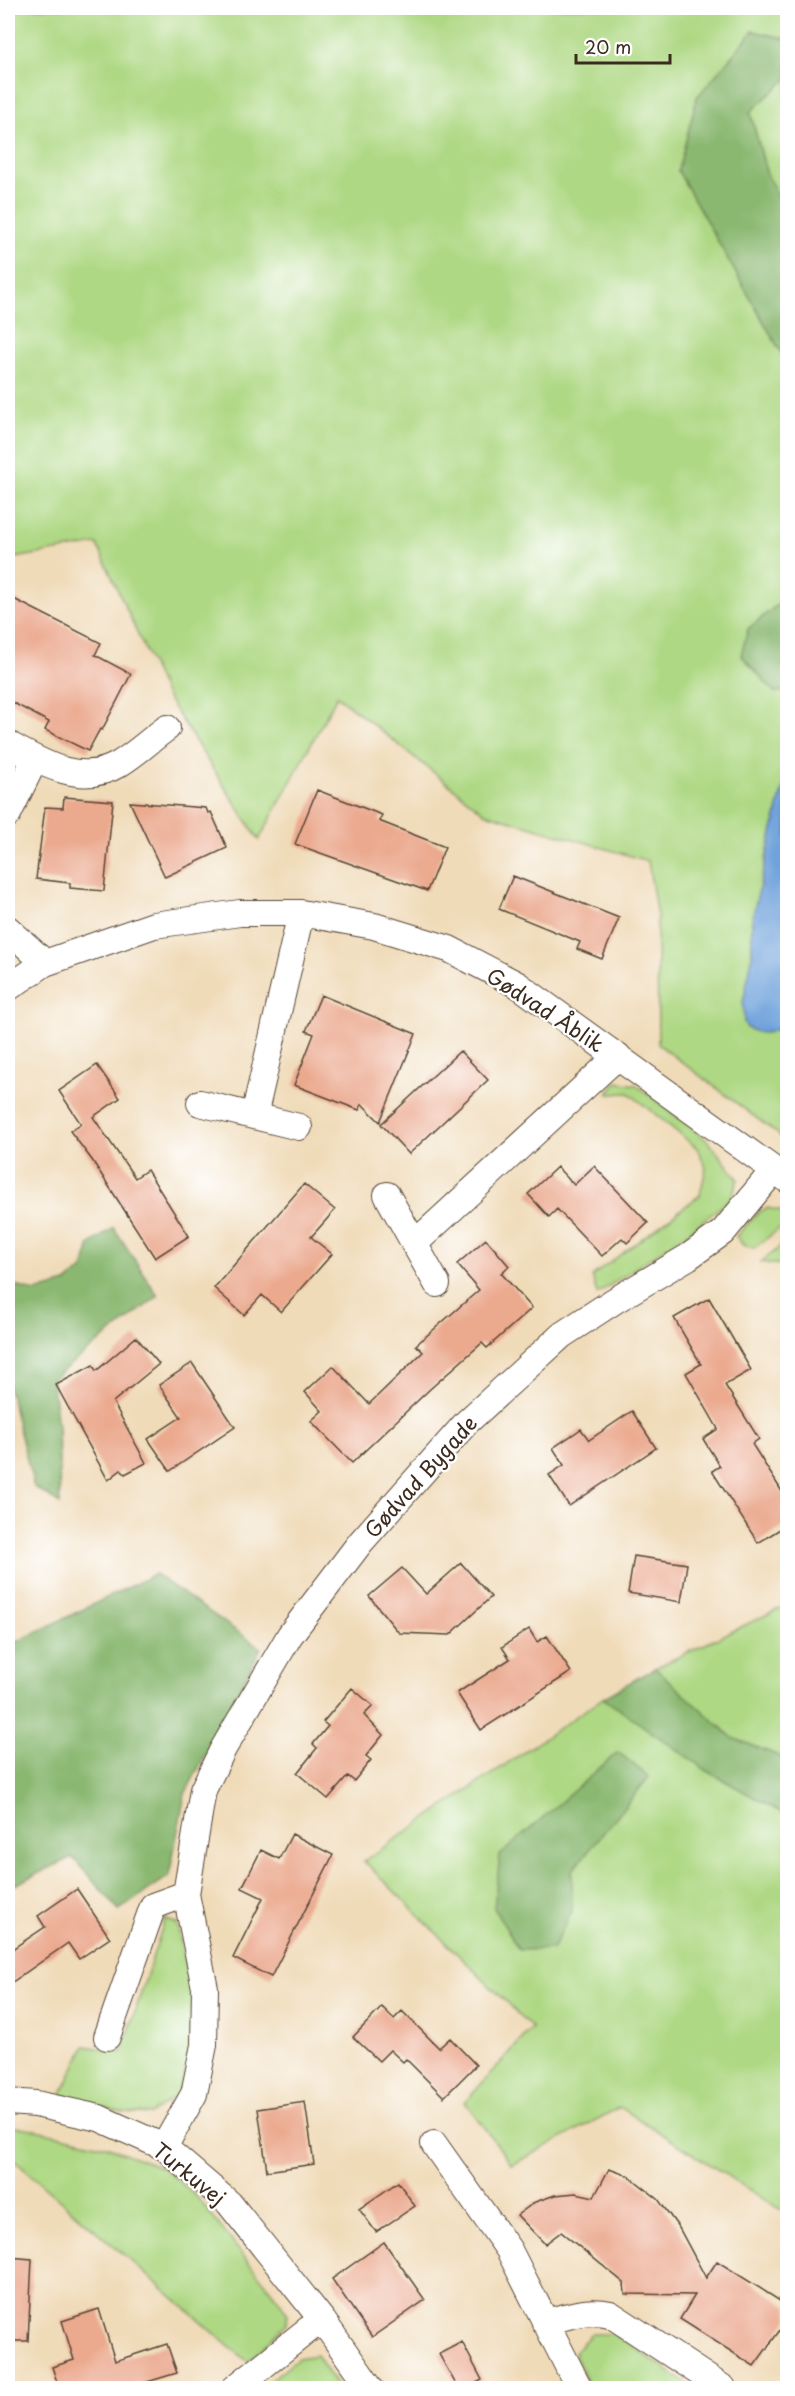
<svg xmlns="http://www.w3.org/2000/svg" width="795" height="2396" font-family="'Playpen Sans',sans-serif">
<style>
.green{fill:#aed883;stroke:#748150;stroke-width:1.5}
.forest{fill:#8ab871;stroke:#627148;stroke-width:1.5}
.water{fill:#70a2db;stroke:#56667c;stroke-width:1.5}
.building{fill:#eba98e}
.lines{fill:none;stroke-linecap:round;stroke-linejoin:round}
.street-casing{stroke:#564535;stroke-width:28}
.street{stroke:#fff;stroke-width:26}
.labels{text-anchor:middle;dominant-baseline:central;stroke-width:4.5;stroke-linejoin:round;paint-order:stroke}
.street-label{font-size:21px;fill:#3b2a1e;stroke:#fff}
</style>
<rect width="100%" height="100%" fill="#fff"/>
<filter id="ink" filterUnits="userSpaceOnUse"><feTurbulence type="fractalNoise" baseFrequency=".0167" numOctaves="2"/><feDisplacementMap in="SourceGraphic" scale="12" xChannelSelector="R" yChannelSelector="G"/><feConvolveMatrix kernelMatrix="1 2 1 2 8 2 1 2 1" color-interpolation-filters="sRGB"/></filter>
<filter id="wash" filterUnits="userSpaceOnUse"><feTurbulence type="fractalNoise" baseFrequency=".008" numOctaves="4" result="noise"/><feDisplacementMap in="SourceGraphic" scale="24" xChannelSelector="R" yChannelSelector="G"/><feGaussianBlur stdDeviation="1.35" result="paint"/><feColorMatrix in="noise" values="0 0 0 0 0 0 0 0 0 0 0 0 0 0 0 0 0 1.4 0 .05"/><feComposite in="paint" operator="in"/></filter>
<g filter="url(#wash)">
<rect width="100%" height="100%" fill="#f0dbb9"/>
<path class="green" d="M 8,8 L 787,8 L 787,39 L 753,31 L 678,171 L 787,363 L 787,597 L 748,629 L 774,692 L 787,691 L 787,1141 L 658,1044 L 657,916 L 648,861 L 485,813 L 337,696 L 259,840 L 166,696 L 97,544 L 8,559 Z
M 787,79 L 787,213 L 767,175 L 750,111 Z
M 617,1082 L 636,1085 L 708,1141 L 738,1179 L 731,1199 L 683,1236 L 597,1294 L 592,1276 L 700,1195 L 706,1168 L 697,1148 L 629,1093 L 608,1094 Z
M 768,1208 L 787,1213 L 787,1223 L 754,1248 L 743,1245 L 736,1236 L 759,1212 Z
M 787,1242 L 787,1266 L 761,1262 Z
M 787,1605 L 787,2214 L 620,2107 L 512,2165 L 465,2102 L 532,2028 L 364,1861 L 603,1698 L 735,1753 L 655,1668 Z
M 165,1919 L 177,1924 L 193,1999 L 189,2058 L 178,2095 L 150,2114 L 122,2112 L 61,2095 L 85,2046 L 122,2052 Z
M 8,2127 L 27,2128 L 106,2146 L 163,2168 L 196,2196 L 277,2298 L 287,2313 L 286,2324 L 248,2362 L 16,2162 L 8,2164 Z
M 591,2334 L 614,2334 L 693,2388 L 589,2388 L 574,2352 Z
M 317,2355 L 338,2388 L 261,2388 L 298,2358 Z"/>
<path class="forest" d="M 753,31 L 787,39 L 787,79 L 750,112 L 767,175 L 787,213 L 787,363 L 678,171 L 697,97 Z
M 787,597 L 787,691 L 774,692 L 741,655 L 748,629 Z
M 114,1228 L 158,1296 L 52,1379 L 58,1427 L 60,1504 L 34,1487 L 8,1386 L 8,1276 L 14,1285 L 35,1292 L 66,1283 L 83,1269 L 90,1244 Z
M 155,1574 L 261,1648 L 185,1794 L 169,1876 L 119,1910 L 72,1857 L 8,1888 L 8,1646 Z
M 655,1668 L 733,1738 L 787,1759 L 787,1816 L 706,1770 L 603,1698 Z
M 618,1752 L 649,1777 L 572,1871 L 572,1912 L 552,1949 L 519,1950 L 494,1908 L 500,1855 Z"/>
<path class="water" d="M 787,781 L 787,1017 C 776,1034 765,1037 747,1028 L 744,1022 L 743,1002 L 752,958 L 752,919 L 782,790 Z"/>
<g id="blocks">
<path class="building" d="M 8,596 L 101,643 L 95,655 L 131,674 L 102,730 L 100,729 L 88,751 L 45,730 L 49,722 L 8,700 Z
M 317,790 L 382,815 L 379,821 L 445,847 L 427,891 L 295,844 Z
M 64,797 L 113,801 L 104,891 L 70,888 L 70,883 L 36,879 L 45,807 L 63,808 Z
M 130,802 L 206,808 L 208,813 L 211,812 L 227,848 L 165,877 Z
M 513,876 L 619,918 L 602,959 L 577,949 L 580,942 L 499,909 Z
M 321,995 L 416,1034 L 380,1122 L 362,1104 L 359,1110 L 294,1085 L 314,1034 L 306,1031 Z
M 460,1051 L 488,1080 L 409,1154 L 381,1124 Z
M 97,1065 L 120,1098 L 93,1117 L 135,1178 L 147,1170 L 189,1236 L 155,1258 L 92,1160 L 70,1131 L 81,1124 L 59,1091 Z
M 594,1166 L 648,1223 L 627,1243 L 622,1238 L 602,1256 L 557,1209 L 549,1217 L 528,1194 L 557,1167 L 574,1185 Z
M 304,1184 L 335,1210 L 311,1237 L 332,1254 L 281,1312 L 262,1295 L 244,1315 L 214,1288 Z
M 486,1239 L 509,1266 L 501,1273 L 532,1308 L 487,1348 L 482,1343 L 430,1389 L 352,1463 L 311,1421 L 322,1411 L 305,1392 L 333,1366 L 369,1404 L 423,1352 L 416,1345 L 479,1290 L 457,1264 Z
M 709,1298 L 751,1370 L 725,1385 L 759,1439 L 752,1444 L 788,1501 L 788,1524 L 758,1543 L 712,1471 L 720,1466 L 703,1439 L 718,1429 L 686,1373 L 701,1364 L 674,1318 Z
M 136,1337 L 159,1364 L 113,1402 L 146,1463 L 125,1474 L 121,1470 L 108,1480 L 56,1385 L 93,1365 L 96,1371 Z
M 192,1363 L 235,1427 L 170,1471 L 148,1439 L 181,1417 L 159,1385 Z
M 632,1411 L 656,1448 L 569,1506 L 549,1475 L 564,1465 L 553,1448 L 581,1429 L 589,1440 Z
M 634,1556 L 687,1564 L 681,1602 L 628,1593 Z
M 461,1563 L 491,1597 L 450,1635 L 399,1633 L 369,1596 L 402,1568 L 426,1594 Z
M 529,1629 L 537,1642 L 547,1636 L 571,1672 L 481,1730 L 457,1693 L 510,1659 L 502,1647 Z
M 352,1688 L 373,1706 L 364,1715 L 383,1735 L 366,1756 L 371,1760 L 354,1781 L 348,1776 L 328,1799 L 297,1773 L 317,1748 L 313,1744 L 328,1726 L 323,1722 Z
M 292,1834 L 333,1855 L 271,1977 L 233,1958 L 263,1898 L 242,1888 L 261,1850 L 279,1859 Z
M 77,1889 L 110,1938 L 79,1959 L 68,1943 L 8,1985 L 8,1952 L 45,1927 L 38,1916 Z
M 382,2007 L 394,2019 L 402,2011 L 439,2048 L 450,2038 L 476,2065 L 444,2097 L 406,2059 L 403,2062 L 390,2050 L 379,2061 L 353,2037 Z
M 305,2102 L 314,2164 L 267,2171 L 258,2109 Z
M 609,2169 L 629,2176 L 658,2199 L 679,2228 L 706,2278 L 717,2261 L 788,2306 L 788,2319 L 754,2366 L 680,2319 L 695,2295 L 625,2294 L 624,2283 L 561,2232 L 545,2244 L 517,2215 L 535,2202 L 555,2195 L 576,2193 L 594,2197 Z
M 398,2182 L 415,2206 L 376,2232 L 359,2209 Z
M 384,2242 L 425,2300 L 372,2337 L 332,2279 Z
M 8,2257 L 32,2259 L 28,2341 L 8,2341 Z
M 99,2309 L 115,2361 L 167,2344 L 177,2373 L 127,2388 L 59,2388 L 52,2367 L 74,2360 L 62,2321 Z
M 462,2342 L 482,2380 L 467,2388 L 458,2388 L 439,2354 Z"/>
</g>
</g>
<g filter="url(#ink)">
<use href="#blocks" fill-opacity="0" stroke="#564535" stroke-width="1.5"/>
<g class="lines">
<defs>
<path id="street" d="M 8,744 C 42,763 81,787 119,764 C 136,754 151,739 167,728
M 8,814 L 35,759
M 8,929 L 45,963
M 8,988 L 45,963 L 154,925 L 240,913 L 301,913 L 374,926 L 449,949 L 518,985 L 774,1170
M 200,1103 L 299,1127
M 254,1116 L 301,913
M 387,1195 L 437,1284
M 414,1244 L 618,1056
M 107,2037 L 153,1906 L 186,1894
M 8,2102 L 36,2104 L 99,2118 L 164,2147 L 229,2203 L 323,2321 L 370,2388
M 434,2144 L 509,2250 L 579,2388
M 164,2147 L 194,2094 L 204,2045 L 205,1988 L 186,1894 L 203,1790 L 223,1749 L 290,1635 L 360,1543 L 467,1422 L 562,1335 L 614,1301 L 688,1257 L 723,1232 L 774,1170 L 788,1180
M 545,2323 C 566,2316 588,2309 610,2314 L 723,2388
M 235,2388 L 309,2329 L 323,2321"/>
</defs>
<use href="#street" class="street-casing"/>
<use href="#street" class="street"/>
</g>
</g>
<g class="labels">
<g class="street-label">
<text transform="translate(546 1009) rotate(33)">Gødvad Åblik</text>
<text transform="translate(420 1476) rotate(-48)">Gødvad Bygade</text>
<text transform="translate(190 2173) rotate(39)">Turkuvej</text>
</g>
</g>
<rect width="795" height="2396" fill="none" stroke="#fff" stroke-width="30"/>
<path d="M576 54v9h94v-9" fill="none" stroke="#3b2a1e" stroke-width="3"/>
<text x="585" y="54" font-size="18" fill="#3b2a1e" stroke="#ffffff" stroke-width="4.5" paint-order="stroke">20 m</text>
</svg>
